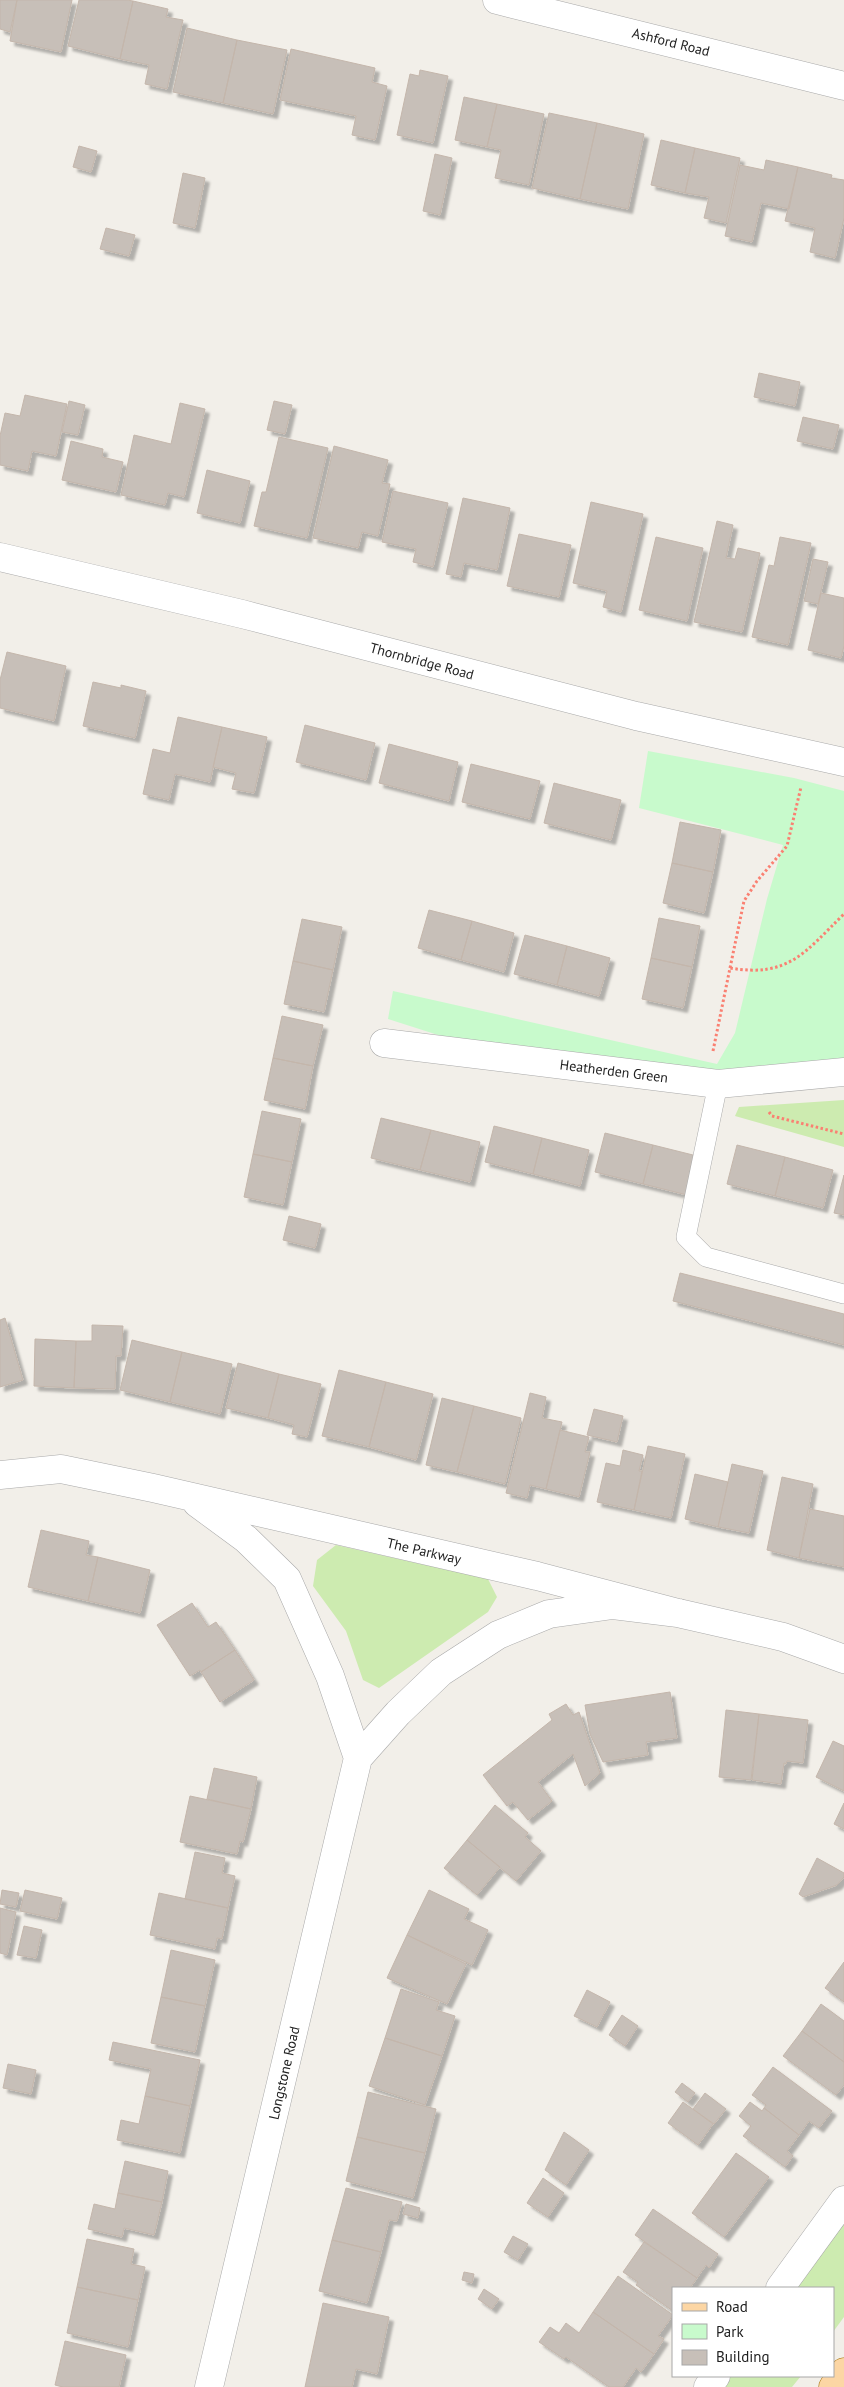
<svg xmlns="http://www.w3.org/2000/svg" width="844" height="2387" font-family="'PT Sans',sans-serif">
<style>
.grass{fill:#cdebb0}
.park{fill:#c8facc}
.building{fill:#c7bfb8;stroke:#c4b6ab;filter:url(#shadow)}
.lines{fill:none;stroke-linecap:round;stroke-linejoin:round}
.service-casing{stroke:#a9a9a9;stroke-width:20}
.minor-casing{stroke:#a9a9a9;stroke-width:29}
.primary-casing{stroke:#a06b00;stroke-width:29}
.path{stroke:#fa8072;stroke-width:3;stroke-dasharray:2.5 2.5;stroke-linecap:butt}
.service{stroke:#fff;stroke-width:19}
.minor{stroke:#fff;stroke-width:28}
.primary{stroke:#fcd6a4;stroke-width:28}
.labels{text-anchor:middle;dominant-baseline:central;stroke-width:4;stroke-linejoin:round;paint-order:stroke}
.street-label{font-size:14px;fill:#222;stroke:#fff}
</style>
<defs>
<filter id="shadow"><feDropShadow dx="4.5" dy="4.5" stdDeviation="1" flood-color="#0004"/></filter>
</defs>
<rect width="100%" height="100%" fill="#f2efe9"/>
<path class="grass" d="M 844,1100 L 844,1147 L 735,1116 L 739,1107 Z
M 336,1545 L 488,1579 L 497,1597 L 488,1612 L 379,1688 L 363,1680 L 346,1631 L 313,1586 L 317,1560 Z
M 844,2217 L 844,2317 L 833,2332 L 833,2288 L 786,2288 Z
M 719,2376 L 801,2376 L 792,2387 L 711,2387 Z"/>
<path class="park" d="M 648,751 L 794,778 L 844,791 L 844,1071 L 773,1077 L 510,1058 L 388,1019 L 393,991 L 717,1064 L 735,1033 L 767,899 L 783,845 L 639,808 Z"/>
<path class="building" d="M 0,0 L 17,0 L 10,32 L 0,29 Z
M 17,0 L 72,0 L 61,52 L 10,41 Z
M 127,0 L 133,1 L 120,59 L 68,46 L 79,0 Z
M 133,1 L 168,9 L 166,17 L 183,20 L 167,89 L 145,84 L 149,65 L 120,59 Z
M 187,28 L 237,40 L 223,103 L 173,92 Z
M 237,40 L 287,50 L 273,114 L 223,103 Z
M 291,49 L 375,68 L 372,82 L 387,86 L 375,140 L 352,135 L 356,116 L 280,100 Z
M 420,70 L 448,76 L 433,143 L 397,135 L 410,74 L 419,76 Z
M 464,97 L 497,104 L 487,147 L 455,140 Z
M 497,104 L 544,114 L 529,185 L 495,178 L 501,150 L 487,147 Z
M 549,113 L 597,123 L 580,199 L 532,188 Z
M 597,123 L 644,134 L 628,209 L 580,199 Z
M 661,140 L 695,148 L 685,193 L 651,185 Z
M 79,146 L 97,151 L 91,172 L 73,167 Z
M 695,148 L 740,158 L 726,223 L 704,218 L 709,197 L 685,193 Z
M 435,154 L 452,158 L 440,215 L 423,211 Z
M 766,160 L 798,167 L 789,209 L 761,203 L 752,242 L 725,236 L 740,165 L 764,170 Z
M 798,167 L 832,175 L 831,178 L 844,180 L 844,218 L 835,258 L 810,252 L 815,228 L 785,221 Z
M 183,173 L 205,178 L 195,228 L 173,223 Z
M 106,228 L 135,235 L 129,256 L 100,249 Z
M 759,373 L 800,382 L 795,406 L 754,397 Z
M 25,395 L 67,404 L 56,456 L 32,451 L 28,471 L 0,465 L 0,436 L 5,413 L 20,416 Z
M 69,401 L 85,405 L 78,435 L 62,432 Z
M 274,401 L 292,405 L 285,434 L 267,430 Z
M 180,403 L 205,409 L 184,497 L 168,493 L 165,505 L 121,495 L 134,435 L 171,444 Z
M 803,417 L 839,425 L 833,449 L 797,441 Z
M 279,437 L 328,448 L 307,538 L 254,526 L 262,492 L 266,492 Z
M 71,441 L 103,449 L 102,457 L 123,462 L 116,492 L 62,480 Z
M 334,446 L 388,460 L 382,483 L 390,484 L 378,536 L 362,532 L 358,548 L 313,538 Z
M 207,470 L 250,481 L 240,523 L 197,513 Z
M 393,491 L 448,503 L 433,567 L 413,562 L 416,549 L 382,542 Z
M 463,498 L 510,508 L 497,570 L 464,563 L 461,577 L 446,574 Z
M 591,502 L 643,514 L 621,612 L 603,607 L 607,591 L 573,583 Z
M 717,521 L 733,525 L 726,558 L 735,559 L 738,548 L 760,553 L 742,632 L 694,622 Z
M 519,534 L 571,545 L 559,597 L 507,586 Z
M 656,537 L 703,548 L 687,621 L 639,610 Z
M 780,537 L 811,543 L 788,645 L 752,637 L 769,565 L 774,566 Z
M 813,559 L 828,562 L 818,604 L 804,601 Z
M 821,593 L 844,598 L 844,646 L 841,658 L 808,650 Z
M 7,652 L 66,666 L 54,721 L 0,708 L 0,680 Z
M 93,682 L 121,688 L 121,685 L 146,691 L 135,738 L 83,726 Z
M 178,717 L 222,727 L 210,782 L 175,774 L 169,800 L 143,794 L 153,749 L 170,753 Z
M 305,725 L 375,743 L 366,780 L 296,762 Z
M 222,727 L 267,737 L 254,793 L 232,789 L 236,773 L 213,767 Z
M 389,744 L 458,762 L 449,801 L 379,783 Z
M 471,764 L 540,781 L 530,819 L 462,802 Z
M 554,783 L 621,800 L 611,840 L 544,823 Z
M 680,822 L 721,830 L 713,872 L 672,863 Z
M 672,863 L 713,872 L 704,913 L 663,903 Z
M 429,910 L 472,921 L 461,960 L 418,948 Z
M 659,918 L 700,926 L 692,967 L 651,958 Z
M 302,919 L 342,927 L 333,970 L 293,961 Z
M 472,921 L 514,933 L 504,972 L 461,960 Z
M 525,935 L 567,946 L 557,985 L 514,974 Z
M 567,946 L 610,958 L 599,996 L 557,985 Z
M 651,958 L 692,967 L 683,1008 L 642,999 Z
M 293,961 L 333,970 L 324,1012 L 284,1004 Z
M 282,1016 L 323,1025 L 313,1066 L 273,1058 Z
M 273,1058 L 313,1066 L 305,1109 L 264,1100 Z
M 262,1111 L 301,1119 L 292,1162 L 253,1154 Z
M 381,1118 L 431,1130 L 420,1170 L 371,1158 Z
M 494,1126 L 542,1138 L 533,1174 L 485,1162 Z
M 431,1130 L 480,1142 L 470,1182 L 420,1170 Z
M 605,1133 L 653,1145 L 643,1184 L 595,1172 Z
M 542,1138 L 589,1150 L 580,1186 L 533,1174 Z
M 653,1145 L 701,1157 L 691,1196 L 643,1184 Z
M 737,1145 L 785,1157 L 775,1196 L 727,1184 Z
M 253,1154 L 292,1162 L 283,1205 L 244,1197 Z
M 785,1157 L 833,1170 L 823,1208 L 775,1196 Z
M 844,1175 L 844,1215 L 834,1213 Z
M 289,1216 L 321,1224 L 315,1248 L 283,1240 Z
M 680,1273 L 844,1314 L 844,1345 L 673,1301 Z
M 5,1318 L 23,1380 L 0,1387 L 0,1320 Z
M 92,1325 L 123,1326 L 121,1356 L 116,1356 L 115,1389 L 74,1388 L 76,1341 L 92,1341 Z
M 35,1339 L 76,1341 L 74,1388 L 34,1386 Z
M 132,1340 L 182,1352 L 170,1402 L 120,1390 Z
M 182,1352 L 232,1364 L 220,1414 L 170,1402 Z
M 238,1363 L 279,1374 L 268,1418 L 226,1408 Z
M 339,1370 L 386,1382 L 369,1447 L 322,1436 Z
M 279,1374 L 321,1384 L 307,1437 L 292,1434 L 294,1425 L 268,1418 Z
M 386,1382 L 433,1394 L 416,1460 L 369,1447 Z
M 530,1393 L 546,1397 L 542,1418 L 562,1422 L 546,1489 L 530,1485 L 527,1498 L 506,1493 Z
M 442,1398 L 474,1406 L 457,1472 L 426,1465 Z
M 474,1406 L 521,1418 L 505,1484 L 457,1472 Z
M 594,1409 L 623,1416 L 617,1442 L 587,1435 Z
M 560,1430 L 589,1437 L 585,1452 L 590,1452 L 579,1497 L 546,1489 Z
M 648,1446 L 685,1454 L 671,1518 L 634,1510 Z
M 623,1450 L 643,1455 L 639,1471 L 642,1471 L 634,1510 L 597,1502 L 606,1463 L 620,1466 Z
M 732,1464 L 763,1471 L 749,1533 L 718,1527 Z
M 695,1474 L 728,1482 L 718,1527 L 685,1519 Z
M 782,1477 L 813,1484 L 799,1558 L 767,1550 Z
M 810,1509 L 844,1516 L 844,1567 L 799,1558 Z
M 41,1530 L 89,1541 L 86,1555 L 98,1557 L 88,1601 L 28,1587 Z
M 98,1557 L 150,1570 L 140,1613 L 88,1601 Z
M 192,1603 L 208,1627 L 216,1622 L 235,1650 L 201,1672 L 200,1670 L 190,1676 L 157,1625 Z
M 235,1650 L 254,1680 L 220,1702 L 201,1672 Z
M 670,1692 L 677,1738 L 646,1742 L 648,1755 L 603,1762 L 590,1734 L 585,1705 Z
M 566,1704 L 573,1715 L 579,1712 L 600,1773 L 585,1786 L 573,1754 L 538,1782 L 552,1801 L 528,1820 L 513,1802 L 507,1806 L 483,1775 L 552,1720 L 549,1714 Z
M 726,1710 L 759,1714 L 751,1780 L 719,1777 Z
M 759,1714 L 808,1720 L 803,1763 L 787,1761 L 786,1764 L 784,1763 L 781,1784 L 752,1780 Z
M 833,1741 L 844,1746 L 844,1791 L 816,1777 Z
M 214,1768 L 257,1777 L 251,1809 L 207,1799 Z
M 190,1796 L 251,1809 L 243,1842 L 240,1841 L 237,1854 L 180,1842 Z
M 844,1803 L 844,1829 L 834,1824 Z
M 495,1805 L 528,1833 L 525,1837 L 541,1851 L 516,1881 L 467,1840 Z
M 467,1840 L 500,1867 L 477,1895 L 444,1868 Z
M 195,1852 L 225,1858 L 222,1873 L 235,1876 L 228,1908 L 185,1899 Z
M 817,1858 L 844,1873 L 844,1877 L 837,1885 L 803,1897 L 799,1894 Z
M 2,1890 L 19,1893 L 16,1907 L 0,1904 Z
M 25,1890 L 62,1898 L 57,1919 L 20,1911 Z
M 429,1890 L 469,1909 L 464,1919 L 488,1930 L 472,1965 L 407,1935 Z
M 159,1893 L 228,1908 L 222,1939 L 217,1938 L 215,1949 L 150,1935 Z
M 0,1908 L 16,1912 L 7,1955 L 0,1953 Z
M 24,1926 L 42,1930 L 36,1958 L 17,1955 Z
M 407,1935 L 466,1964 L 447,2004 L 387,1978 Z
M 171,1950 L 215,1960 L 205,2006 L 161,1997 Z
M 844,1962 L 844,2002 L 825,1988 Z
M 401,1989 L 439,2002 L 436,2010 L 455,2016 L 442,2056 L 385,2038 Z
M 587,1990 L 610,2002 L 597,2027 L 574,2016 Z
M 161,1997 L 205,2006 L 195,2052 L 151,2043 Z
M 821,2004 L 844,2021 L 844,2062 L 802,2031 Z
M 622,2015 L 638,2026 L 625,2046 L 609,2035 Z
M 802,2031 L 844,2062 L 844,2085 L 836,2095 L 783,2056 Z
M 385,2038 L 442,2056 L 425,2105 L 369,2086 Z
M 113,2042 L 200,2060 L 190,2106 L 145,2096 L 151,2069 L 109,2060 Z
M 8,2064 L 36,2070 L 31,2094 L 3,2088 Z
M 773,2067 L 832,2111 L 819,2128 L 809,2121 L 799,2135 L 764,2108 L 766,2105 L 752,2095 Z
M 682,2083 L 695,2093 L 688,2102 L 675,2092 Z
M 368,2092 L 436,2109 L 425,2153 L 357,2137 Z
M 705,2093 L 726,2109 L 714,2124 L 693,2109 Z
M 145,2096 L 190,2106 L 180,2153 L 117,2140 L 121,2120 L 139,2124 Z
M 683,2102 L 713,2124 L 698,2145 L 668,2123 Z
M 750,2102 L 762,2111 L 764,2108 L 799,2135 L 787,2151 L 793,2156 L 785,2167 L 743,2136 L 751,2126 L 739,2116 Z
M 564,2132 L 589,2150 L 566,2185 L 545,2170 Z
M 357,2137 L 425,2153 L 413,2198 L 346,2181 Z
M 736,2153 L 769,2177 L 724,2237 L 692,2213 Z
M 125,2161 L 168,2171 L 162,2202 L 118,2193 Z
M 543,2178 L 564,2193 L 548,2217 L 527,2203 Z
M 346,2188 L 402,2202 L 397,2221 L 389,2220 L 381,2252 L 332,2240 Z
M 118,2193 L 162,2202 L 154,2235 L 124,2228 L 122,2237 L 88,2229 L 94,2204 L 115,2209 Z
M 406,2204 L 420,2208 L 418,2218 L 403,2214 Z
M 653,2209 L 718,2254 L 709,2268 L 706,2265 L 697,2278 L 635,2235 Z
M 513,2236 L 528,2244 L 518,2260 L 504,2252 Z
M 87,2239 L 134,2249 L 131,2264 L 145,2267 L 138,2300 L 77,2287 Z
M 332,2240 L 381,2252 L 367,2303 L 319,2291 Z
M 644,2242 L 697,2278 L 690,2288 L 673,2288 L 673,2311 L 636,2285 L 638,2282 L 623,2272 Z
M 464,2272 L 474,2274 L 472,2283 L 462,2280 Z
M 618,2276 L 673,2315 L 658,2336 L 664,2339 L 654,2354 L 593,2312 Z
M 77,2287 L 138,2300 L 128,2347 L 67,2333 Z
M 484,2289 L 499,2299 L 492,2309 L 478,2299 Z
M 323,2303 L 389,2317 L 377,2374 L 356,2369 L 352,2387 L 305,2387 Z
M 593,2312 L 654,2354 L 641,2372 L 636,2368 L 623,2387 L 609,2387 L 566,2357 L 564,2359 L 539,2342 L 550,2327 L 559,2333 L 566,2323 L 579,2333 Z
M 65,2341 L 126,2355 L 119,2387 L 63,2387 L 55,2385 Z"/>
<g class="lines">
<defs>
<path id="service" d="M 718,1084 L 686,1237 L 706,1257 L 844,1294"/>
<path id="minor" d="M 497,0 L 844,86
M 0,557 L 242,614 L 636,716 L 844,762
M 384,1043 L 718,1084 L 844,1072
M 0,1475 L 61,1469 L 153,1488 L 537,1576 L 678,1613 L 783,1637 L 844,1659
M 197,1503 L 246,1539 L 287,1579 L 330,1676 L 358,1758
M 780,2288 L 844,2200
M 209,2387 L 358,1758 L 398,1713 L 441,1672 L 498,1635 L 549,1614 L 613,1605 L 678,1613
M 708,2387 L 716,2376"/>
<path id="primary" d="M 833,2387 L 844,2372"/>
</defs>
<use href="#service" class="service-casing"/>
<use href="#minor" class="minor-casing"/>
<use href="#primary" class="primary-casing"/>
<path class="path" d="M 730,968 L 744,901 L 757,881 L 787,846 L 801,787
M 713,1051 L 730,968 C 789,978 805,952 844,914
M 769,1112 L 772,1116 L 844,1134"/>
<use href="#service" class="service"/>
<use href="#minor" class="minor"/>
<use href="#primary" class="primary"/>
</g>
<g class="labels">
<g class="street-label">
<text transform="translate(671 42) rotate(14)">Ashford Road</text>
<text transform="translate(422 661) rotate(15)">Thornbridge Road</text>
<text transform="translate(614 1071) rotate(7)">Heatherden Green</text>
<text transform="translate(424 1551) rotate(13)">The Parkway</text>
<text transform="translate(284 2073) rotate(-77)">Longstone Road</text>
</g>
</g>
<rect x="672" y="2287" width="162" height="90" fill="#ffffff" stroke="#a7a7a7"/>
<rect x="682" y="2303" width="25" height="8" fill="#fcd6a4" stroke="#a7a7a7"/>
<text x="716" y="2312" font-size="15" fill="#222222">Road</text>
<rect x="682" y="2324" width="25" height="15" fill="#c8facc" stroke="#a7a7a7"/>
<text x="716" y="2337" font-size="15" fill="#222222">Park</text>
<rect x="682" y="2350" width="25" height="15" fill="#c7bfb8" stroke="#a7a7a7"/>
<text x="716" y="2362" font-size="15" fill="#222222">Building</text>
</svg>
